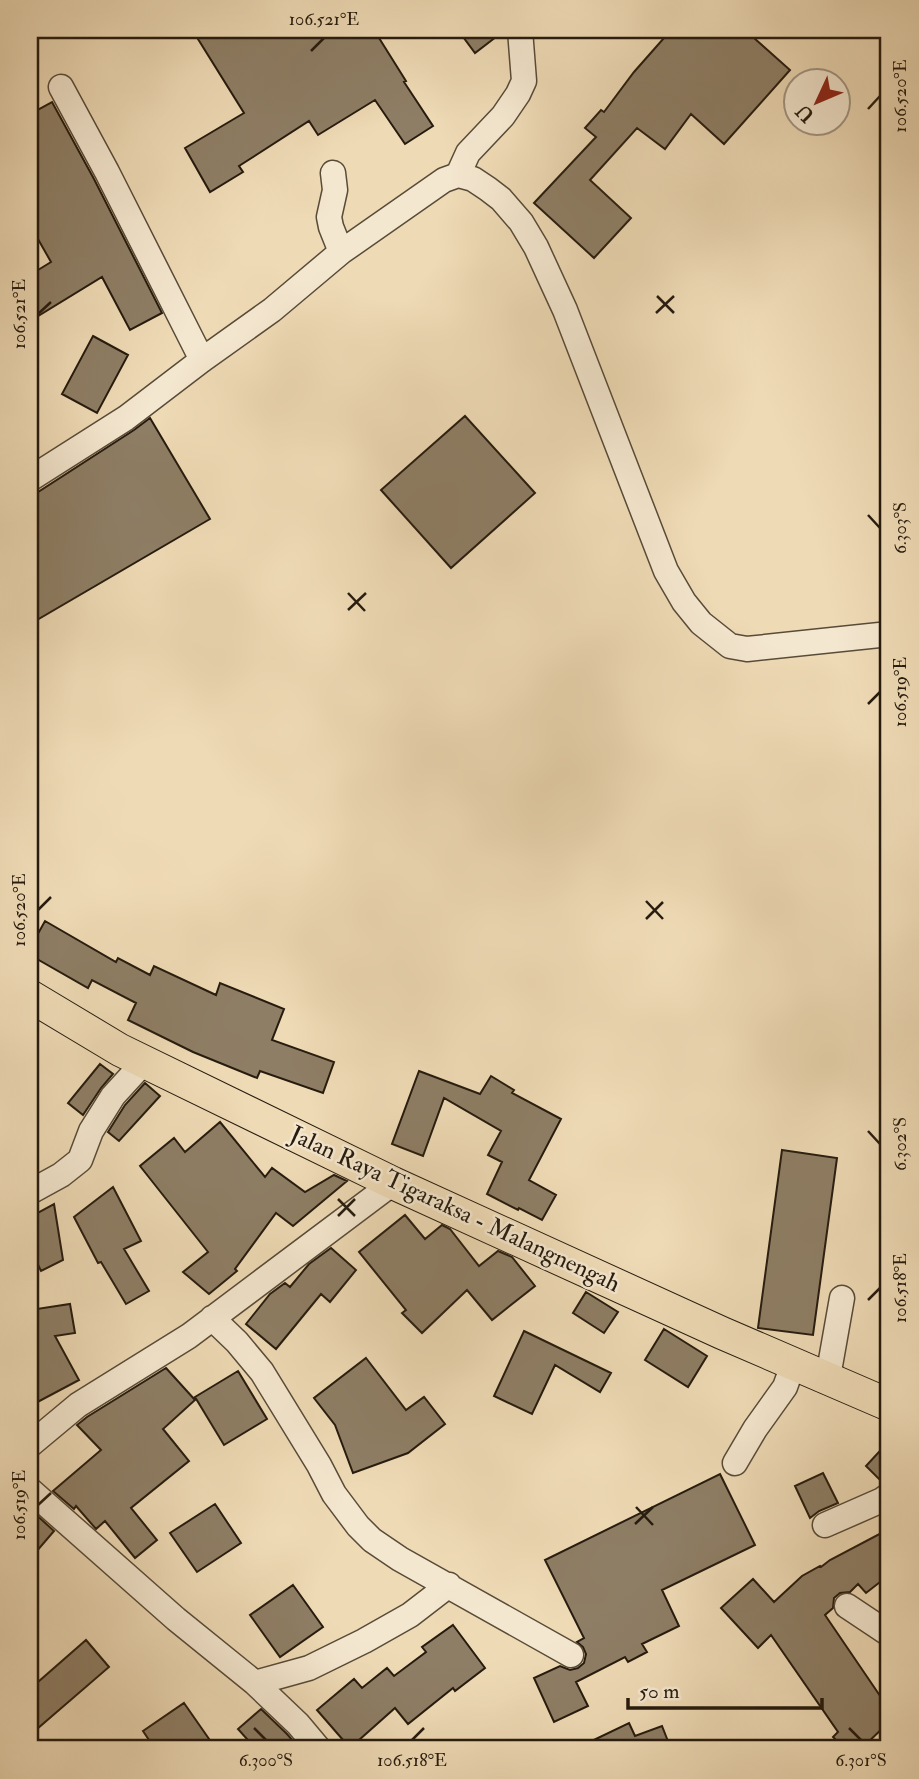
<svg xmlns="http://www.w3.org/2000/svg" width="919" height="1779" font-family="'IM FELL Double Pica',serif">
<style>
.building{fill:#8e7e65;stroke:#261b0e;stroke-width:2}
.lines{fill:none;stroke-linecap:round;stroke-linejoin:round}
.minor-casing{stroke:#584b38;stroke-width:27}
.major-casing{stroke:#261b0e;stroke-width:34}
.minor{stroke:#f4e7cf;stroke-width:24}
.major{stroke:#eedab5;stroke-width:32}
.ticks{fill:none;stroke:#261b0e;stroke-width:2.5}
.labels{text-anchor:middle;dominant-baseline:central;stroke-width:5;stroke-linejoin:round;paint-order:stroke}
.street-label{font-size:24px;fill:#261b0e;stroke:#f4e7cf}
.neatline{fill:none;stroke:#261b0e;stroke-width:2.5}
.ticks-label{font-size:18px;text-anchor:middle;fill:#261b0e}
</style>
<rect width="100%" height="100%" fill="#eedab5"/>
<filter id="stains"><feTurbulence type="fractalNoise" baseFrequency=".00286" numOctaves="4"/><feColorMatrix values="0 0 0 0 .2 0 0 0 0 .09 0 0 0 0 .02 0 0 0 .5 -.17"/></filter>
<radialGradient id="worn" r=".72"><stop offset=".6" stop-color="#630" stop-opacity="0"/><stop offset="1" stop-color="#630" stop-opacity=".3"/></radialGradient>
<path class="building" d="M 213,30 L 374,30 L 406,81 L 404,82 L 433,126 L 405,144 L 375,100 L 318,135 L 309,121 L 239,166 L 243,172 L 210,192 L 185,148 L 244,113 L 198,39 Z
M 458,30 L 505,30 L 475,53 Z
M 671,30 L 745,30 L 790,70 L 724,144 L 691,114 L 665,149 L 637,128 L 590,180 L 631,218 L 594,258 L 534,203 L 596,137 L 585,128 L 601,110 L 604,112 L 634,72 Z
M 52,102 L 94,179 L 162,313 L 130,330 L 102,277 L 30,321 L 30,275 L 51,262 L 30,225 L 30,114 Z
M 93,336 L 128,355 L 97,413 L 62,394 Z
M 465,416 L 535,493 L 451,568 L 381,490 Z
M 150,418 L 210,519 L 30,624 L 30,494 L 38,492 L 134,430 Z
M 45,921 L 116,962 L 118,958 L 150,975 L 154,966 L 216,995 L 220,983 L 284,1009 L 272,1040 L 334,1062 L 323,1093 L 260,1071 L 257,1078 L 193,1052 L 128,1020 L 136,1003 L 92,980 L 88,988 L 30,955 L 30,948 Z
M 100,1064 L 113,1074 L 101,1088 L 83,1115 L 68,1103 Z
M 419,1071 L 480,1094 L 491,1076 L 514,1090 L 512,1093 L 561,1119 L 529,1180 L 556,1195 L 542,1220 L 519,1208 L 518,1210 L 487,1194 L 502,1162 L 488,1155 L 501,1131 L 444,1098 L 423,1156 L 392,1144 Z
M 145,1083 L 160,1096 L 119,1141 L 108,1132 L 125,1105 Z
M 220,1122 L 265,1177 L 272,1168 L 305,1192 L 334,1175 L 347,1181 L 293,1226 L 276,1213 L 235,1269 L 237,1271 L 209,1294 L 183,1272 L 208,1252 L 140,1166 L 174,1138 L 185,1152 Z
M 782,1150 L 837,1158 L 813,1335 L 758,1328 Z
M 113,1187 L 141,1241 L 124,1249 L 149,1291 L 126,1304 L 101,1262 L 98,1263 L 74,1217 Z
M 54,1204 L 63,1260 L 41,1271 L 30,1248 L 30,1217 Z
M 405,1215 L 425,1239 L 442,1225 L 450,1229 L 479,1266 L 498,1251 L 512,1257 L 535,1286 L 492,1320 L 467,1290 L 422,1333 L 402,1313 L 406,1310 L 359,1252 Z
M 331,1248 L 356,1270 L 330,1302 L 321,1294 L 276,1349 L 246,1324 L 270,1294 L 285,1283 L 290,1287 L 309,1264 Z
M 586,1292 L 618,1312 L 604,1333 L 573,1313 Z
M 70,1304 L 75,1333 L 55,1336 L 79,1380 L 30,1406 L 30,1355 L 33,1353 L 30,1332 L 30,1310 Z
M 664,1329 L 707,1356 L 688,1387 L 645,1360 Z
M 524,1331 L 611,1373 L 600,1392 L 555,1365 L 532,1414 L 494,1396 Z
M 366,1358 L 406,1410 L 424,1397 L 445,1424 L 408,1453 L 353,1473 L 335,1425 L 314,1398 Z
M 166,1368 L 195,1400 L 163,1429 L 189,1461 L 131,1508 L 157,1540 L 135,1558 L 105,1521 L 96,1529 L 76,1506 L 74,1509 L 53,1491 L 101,1450 L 77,1425 L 87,1417 Z
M 238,1371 L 267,1419 L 224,1445 L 195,1397 Z
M 889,1441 L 889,1480 L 882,1482 L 866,1466 Z
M 823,1473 L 838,1503 L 819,1511 L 810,1518 L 795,1486 Z
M 720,1474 L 755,1545 L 662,1590 L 679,1626 L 642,1644 L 647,1652 L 628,1662 L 625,1657 L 576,1682 L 588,1706 L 554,1722 L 534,1678 L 560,1666 L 570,1670 L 578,1668 L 584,1663 L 586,1654 L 583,1647 L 577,1642 L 584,1638 L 545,1560 Z
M 215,1504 L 241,1543 L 197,1572 L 170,1533 Z
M 31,1510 L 54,1531 L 30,1559 L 30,1511 Z
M 889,1529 L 889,1575 L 866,1593 L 858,1584 L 850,1592 L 840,1593 L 834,1598 L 833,1608 L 825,1615 L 889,1709 L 889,1722 L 861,1749 L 845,1749 L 833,1737 L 838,1732 L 771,1635 L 758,1648 L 721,1608 L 753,1579 L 774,1602 L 802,1576 L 820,1566 L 821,1567 L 830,1560 Z
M 293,1585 L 323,1627 L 280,1657 L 250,1615 Z
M 453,1625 L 485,1668 L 455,1691 L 453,1688 L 408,1724 L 395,1708 L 350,1748 L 317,1710 L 354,1679 L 362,1688 L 387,1668 L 394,1676 L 426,1652 L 422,1647 Z
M 86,1640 L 109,1667 L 30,1735 L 30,1689 Z
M 184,1703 L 216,1749 L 155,1749 L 143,1731 Z
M 261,1709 L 287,1734 L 300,1749 L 256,1749 L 238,1729 Z
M 629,1723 L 635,1736 L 662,1726 L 671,1749 L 575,1749 Z"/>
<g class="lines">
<defs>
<path id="minor" d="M 61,87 L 107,172 L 202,360
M 333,173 L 335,190 L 329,217 L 331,227 L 341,252
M 458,175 L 468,153 L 503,116 L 518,94 L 524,81 L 520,30
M 30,479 L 126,418 L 202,360 L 272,310 L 341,252 L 444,180 L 458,175 L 473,179 L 488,189 L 501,199 L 521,222 L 536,247 L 565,310 L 666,571 L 684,602 L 701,623 L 730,646 L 747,649 L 889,634
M 30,1192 L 61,1175 L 80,1160 L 91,1131 L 113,1096 L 145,1061
M 212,1318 L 237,1342 L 262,1372 L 319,1465 L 334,1494 L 358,1526 L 372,1540 L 400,1559 L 571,1655
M 828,1377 L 842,1298
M 30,1445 L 78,1405 L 189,1336 L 393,1183
M 735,1463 L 755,1429 L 785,1387 L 794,1362
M 30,1490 L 176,1619 L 255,1683 L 298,1724 L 319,1749
M 825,1525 L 882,1500 L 889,1495
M 847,1606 L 889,1634
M 255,1683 L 309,1668 L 364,1641 L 410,1615 L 449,1585"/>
<path id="major" d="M 30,996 L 120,1050 L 393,1183 L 722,1333 L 889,1405"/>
</defs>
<use href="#minor" class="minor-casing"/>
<use href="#major" class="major-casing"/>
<use href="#minor" class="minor"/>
<use href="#major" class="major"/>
</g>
<path class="ticks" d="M 311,51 L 324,38M 868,109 L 880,96M 657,296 L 674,313M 656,313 L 674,296M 38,314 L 51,302M 868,515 L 880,528M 348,593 L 365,611M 348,610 L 366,593M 868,704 L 880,692M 646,901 L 663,919M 38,910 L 51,897M 646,919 L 663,902M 868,1131 L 880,1144M 338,1199 L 355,1216M 338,1216 L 355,1199M 868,1300 L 880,1288M 38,1505 L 51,1493M 636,1507 L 653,1525M 635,1524 L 653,1507M 254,1728 L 266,1740M 849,1728 L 861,1740M 412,1740 L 424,1728"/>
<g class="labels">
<g class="street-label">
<text transform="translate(455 1209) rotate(25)">Jalan Raya Tigaraksa - Malangnengah</text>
</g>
</g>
<rect width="919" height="1779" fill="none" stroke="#eedab5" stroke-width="77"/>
<g transform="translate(817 102) rotate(226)"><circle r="33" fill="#f4e7cf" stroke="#a29582" stroke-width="2"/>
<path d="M0-5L12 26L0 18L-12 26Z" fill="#8f2418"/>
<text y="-10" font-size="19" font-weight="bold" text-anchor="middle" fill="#261b0e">U</text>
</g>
<path d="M628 1698v10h194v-10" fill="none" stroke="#261b0e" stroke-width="3.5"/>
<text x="639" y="1698" font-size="21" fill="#261b0e" stroke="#f4e7cf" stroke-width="5" paint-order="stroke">50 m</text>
<rect x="38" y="38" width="842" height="1702" class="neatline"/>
<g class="ticks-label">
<text x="324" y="25">106.521°E</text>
<text transform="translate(900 96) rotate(-90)" y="6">106.520°E</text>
<text transform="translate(19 314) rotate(-90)" y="6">106.521°E</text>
<text transform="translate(900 528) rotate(-90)" y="6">6.303°S</text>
<text transform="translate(900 692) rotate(-90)" y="6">106.519°E</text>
<text transform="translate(19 910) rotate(-90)" y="6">106.520°E</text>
<text transform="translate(900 1144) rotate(-90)" y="6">6.302°S</text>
<text transform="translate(900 1288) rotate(-90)" y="6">106.518°E</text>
<text transform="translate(19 1505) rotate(-90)" y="6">106.519°E</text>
<text x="266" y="1766">6.300°S</text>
<text x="412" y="1766">106.518°E</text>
<text x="861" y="1766">6.301°S</text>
</g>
<rect width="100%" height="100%" filter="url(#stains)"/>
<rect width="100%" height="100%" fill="url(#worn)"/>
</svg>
